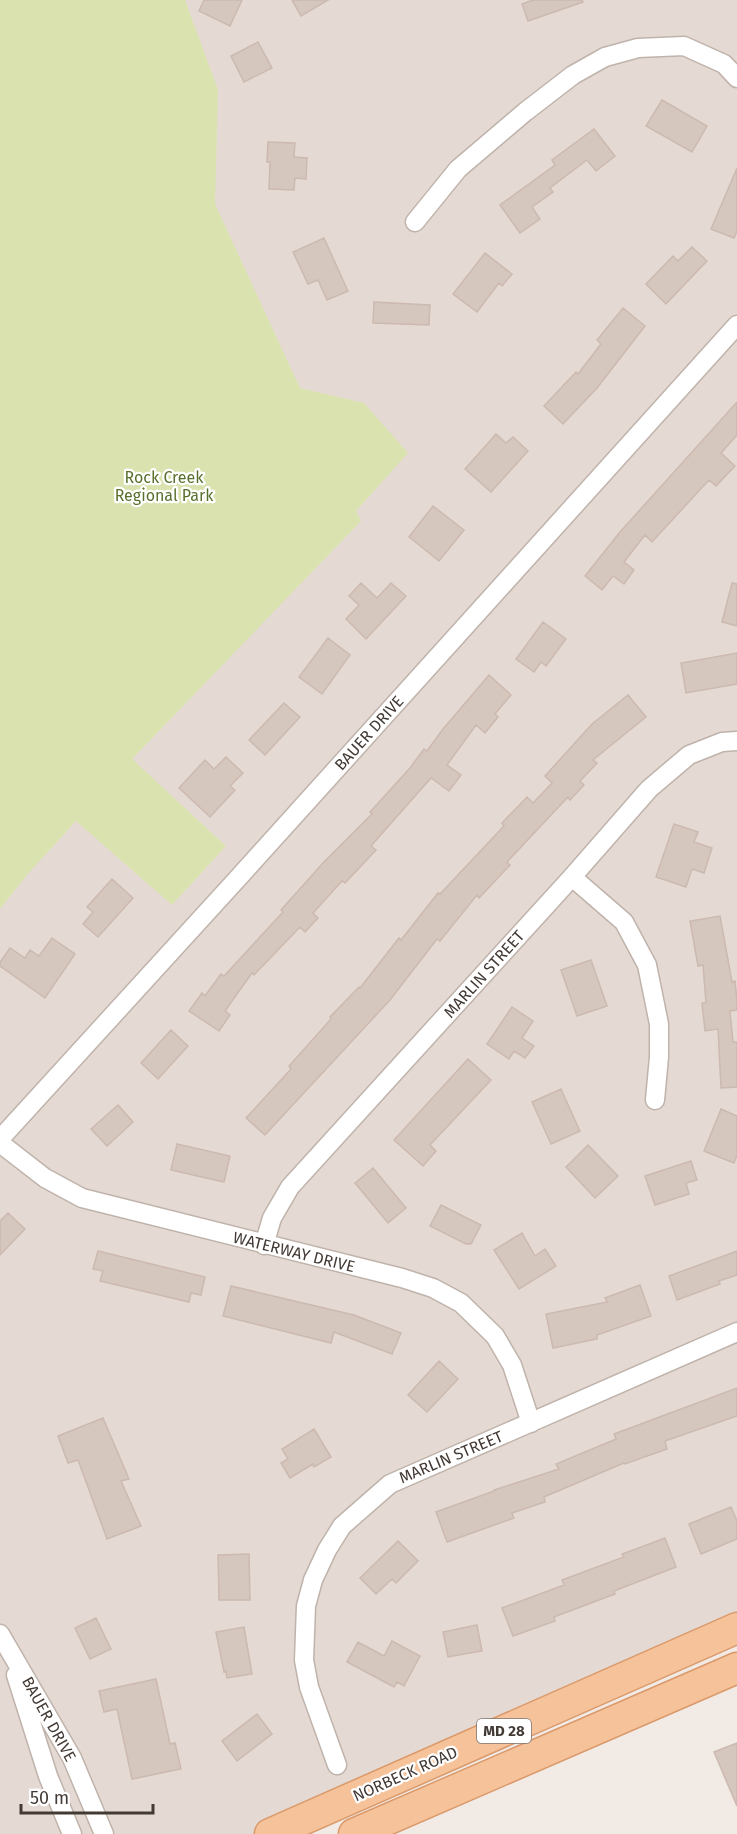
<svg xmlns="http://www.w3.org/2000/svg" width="737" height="1834" font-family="'Fira Sans',sans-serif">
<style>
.residential{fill:#e5dad3}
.green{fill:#dae3b0}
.building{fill:#d5c6be;stroke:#ccb9af;stroke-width:1.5}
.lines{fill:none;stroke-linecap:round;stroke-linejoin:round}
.street-casing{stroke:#bfb3ab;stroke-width:21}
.primary-casing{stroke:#da996a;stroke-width:33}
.street{stroke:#fff;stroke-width:18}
.primary{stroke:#f6c299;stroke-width:30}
.labels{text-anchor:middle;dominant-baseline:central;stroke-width:4.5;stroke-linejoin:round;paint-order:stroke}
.shield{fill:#fff;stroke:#7b7572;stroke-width:1.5}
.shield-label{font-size:15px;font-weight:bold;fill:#433a35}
.park-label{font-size:16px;fill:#59702d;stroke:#fff}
.street-label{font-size:16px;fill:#433a35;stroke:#fff}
</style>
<rect width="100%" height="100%" fill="#f1eae5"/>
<path class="residential" d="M 171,0 L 737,0 L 737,1628 L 270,1834 L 0,1834 L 0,898 L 166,96 Z"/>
<path class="green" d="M 0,0 L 185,0 L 218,90 L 215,204 L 300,388 L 364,403 L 408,453 L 356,511 L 361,521 L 132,759 L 226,846 L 172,905 L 76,821 L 26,876 L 0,909 Z"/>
<path class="building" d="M 204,0 L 242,0 L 230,26 L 199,11 Z
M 292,0 L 328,0 L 301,16 Z
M 533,0 L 582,0 L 583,2 L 528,21 L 522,4 Z
M 258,42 L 272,68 L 244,82 L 231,56 Z
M 662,100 L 707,126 L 692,152 L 646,126 Z
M 594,129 L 615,156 L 596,171 L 587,160 L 550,188 L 553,192 L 532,207 L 540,219 L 520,233 L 500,205 L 555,165 L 552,160 Z
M 268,142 L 295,143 L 294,157 L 307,158 L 306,179 L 295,178 L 294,190 L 269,189 L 270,162 L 267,162 Z
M 737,168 L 737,231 L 734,238 L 711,229 Z
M 324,238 L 348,291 L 327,300 L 318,280 L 308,284 L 293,252 Z
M 692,247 L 707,261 L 666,304 L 646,284 L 673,256 L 678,261 Z
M 485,253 L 512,274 L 502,286 L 499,283 L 477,312 L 453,294 Z
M 374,302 L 430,305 L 429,325 L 373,323 Z
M 623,308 L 645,326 L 597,388 L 563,424 L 544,406 L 576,372 L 578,374 L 601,344 L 597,340 Z
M 737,402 L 737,435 L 721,453 L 735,466 L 716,486 L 709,480 L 652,542 L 645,535 L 624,562 L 634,570 L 624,584 L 613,576 L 602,590 L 585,576 L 620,532 Z
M 496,434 L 506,443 L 513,437 L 528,451 L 491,492 L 465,469 Z
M 433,506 L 464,530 L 439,561 L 409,537 Z
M 361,583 L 377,598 L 391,583 L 406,596 L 366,639 L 346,619 L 359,605 L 349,596 Z
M 732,583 L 737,584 L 737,626 L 722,622 Z
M 543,622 L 566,639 L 546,666 L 541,662 L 534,672 L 516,659 Z
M 328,638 L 350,655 L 322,694 L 299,677 Z
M 737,653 L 737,684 L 686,693 L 681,663 Z
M 489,675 L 511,695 L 495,714 L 498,717 L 485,733 L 476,725 L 447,765 L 461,775 L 449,791 L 431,778 L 371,846 L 376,850 L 345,883 L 342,881 L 313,913 L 318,918 L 305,932 L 300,927 L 254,975 L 252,973 L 225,1011 L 230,1015 L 219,1031 L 189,1011 L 202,993 L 205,996 L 221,974 L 224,976 L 283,912 L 281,910 L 323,863 L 372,814 L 370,812 L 410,768 L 424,749 L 427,751 L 443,729 Z
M 628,695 L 646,717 L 593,760 L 597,763 L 580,781 L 584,785 L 570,800 L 568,797 L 507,862 L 510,865 L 479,898 L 477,895 L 440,941 L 437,939 L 390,1000 L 265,1135 L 246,1118 L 291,1069 L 289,1066 L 331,1019 L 330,1017 L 359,987 L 360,988 L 399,938 L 401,940 L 438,893 L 440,894 L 504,826 L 502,823 L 527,797 L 533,803 L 552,783 L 545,776 L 592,724 Z
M 284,703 L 300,717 L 265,755 L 249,740 Z
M 226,757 L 243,773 L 230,786 L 235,790 L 210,817 L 179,788 L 205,760 L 214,769 Z
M 674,824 L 698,832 L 694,842 L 712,848 L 704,873 L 692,869 L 686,887 L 656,877 Z
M 112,879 L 133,898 L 98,937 L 83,924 L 93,912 L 87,907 Z
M 720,916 L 732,982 L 735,981 L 737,1001 L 737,1010 L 730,1011 L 733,1042 L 737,1042 L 737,1087 L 721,1088 L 718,1029 L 705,1031 L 702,1003 L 706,1003 L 703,965 L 698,966 L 690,921 Z
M 52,938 L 75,954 L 45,998 L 0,966 L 0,962 L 10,948 L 25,958 L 30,950 L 39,956 Z
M 591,960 L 607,1006 L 577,1016 L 561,970 Z
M 512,1007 L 533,1021 L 522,1038 L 534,1046 L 525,1058 L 514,1051 L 509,1059 L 487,1044 Z
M 171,1030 L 188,1046 L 158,1079 L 141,1063 Z
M 468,1059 L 491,1080 L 430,1145 L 436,1151 L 423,1166 L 394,1140 Z
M 561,1089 L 580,1131 L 551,1144 L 532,1102 Z
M 118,1105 L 133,1122 L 107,1146 L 91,1129 Z
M 721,1109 L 737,1116 L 737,1155 L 734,1163 L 704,1151 Z
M 177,1144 L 230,1156 L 224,1182 L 171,1170 Z
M 588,1145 L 618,1176 L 595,1198 L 566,1167 Z
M 691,1161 L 697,1180 L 686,1183 L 689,1194 L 655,1205 L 645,1176 Z
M 373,1168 L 406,1208 L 388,1223 L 355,1183 Z
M 441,1205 L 481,1225 L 471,1244 L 466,1244 L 430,1226 Z
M 8,1213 L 25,1229 L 0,1255 L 0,1221 Z
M 522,1233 L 535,1256 L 545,1249 L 556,1266 L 519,1289 L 494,1250 Z
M 98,1251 L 205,1277 L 201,1295 L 191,1293 L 189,1302 L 100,1281 L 103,1271 L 93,1269 Z
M 737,1251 L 737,1275 L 719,1281 L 720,1284 L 677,1300 L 669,1276 Z
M 640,1285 L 651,1316 L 597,1335 L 597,1339 L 553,1348 L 546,1314 L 607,1302 L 605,1298 Z
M 231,1286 L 354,1315 L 401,1333 L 392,1354 L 334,1332 L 331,1343 L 223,1316 Z
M 439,1361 L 458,1379 L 427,1412 L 408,1395 Z
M 737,1388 L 737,1416 L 665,1441 L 667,1449 L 625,1464 L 624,1463 L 544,1497 L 545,1502 L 512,1513 L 514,1518 L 447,1542 L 436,1512 L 494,1491 L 494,1490 L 559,1469 L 556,1464 L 616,1439 L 614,1434 Z
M 103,1418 L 129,1479 L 121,1481 L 141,1526 L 107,1539 L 78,1460 L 68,1463 L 58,1436 Z
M 314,1429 L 331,1457 L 314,1467 L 313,1464 L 290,1478 L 281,1463 L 288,1459 L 282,1449 Z
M 731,1507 L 737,1521 L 737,1539 L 701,1554 L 689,1524 Z
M 665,1538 L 676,1567 L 614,1591 L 615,1594 L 554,1617 L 555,1621 L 513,1636 L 502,1608 L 564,1585 L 562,1580 L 624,1557 L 622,1554 Z
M 398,1541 L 418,1561 L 396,1583 L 392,1579 L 376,1594 L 360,1578 Z
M 249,1554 L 250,1600 L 219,1600 L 218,1555 Z
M 96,1618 L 111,1649 L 90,1659 L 75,1628 Z
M 477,1625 L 482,1651 L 448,1657 L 443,1632 Z
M 244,1627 L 252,1674 L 227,1678 L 226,1671 L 224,1672 L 216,1632 Z
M 392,1641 L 420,1656 L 404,1686 L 397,1682 L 394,1687 L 347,1662 L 358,1642 L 384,1656 Z
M 156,1679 L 170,1744 L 175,1743 L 181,1769 L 132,1779 L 117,1709 L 104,1712 L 99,1691 Z
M 257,1714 L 272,1734 L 237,1761 L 222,1741 Z
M 737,1743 L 737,1806 L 714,1752 Z"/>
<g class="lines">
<defs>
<path id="street" d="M 415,222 L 458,169 L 525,112 L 573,75 L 605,57 L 638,48 L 684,46 L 724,64 L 737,78
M 572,877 L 624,922 L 647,965 L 659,1024 L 659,1057 L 655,1100
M 0,1139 L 239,877 L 737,325
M 0,1143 L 45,1178 L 82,1198 L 402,1278 L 433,1288 L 461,1303 L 495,1336 L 512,1365 L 531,1423
M 264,1245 L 272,1218 L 290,1187 L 572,877 L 649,789 L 689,755 L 722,742 L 737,741
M 0,1634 L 72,1758 L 104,1834
M 16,1675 L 48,1776 L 72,1834
M 337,1765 L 309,1687 L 304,1660 L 306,1606 L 313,1580 L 327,1550 L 342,1526 L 390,1484 L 737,1332"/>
<path id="primary" d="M 270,1834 L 737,1628
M 354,1834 L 737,1668"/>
</defs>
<use href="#street" class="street-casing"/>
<use href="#primary" class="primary-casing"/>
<use href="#street" class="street"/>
<use href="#primary" class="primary"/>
</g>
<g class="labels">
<rect class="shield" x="477" y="1719" width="54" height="24" rx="4.5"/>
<g class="shield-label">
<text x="504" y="1731">MD 28</text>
</g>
<g class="park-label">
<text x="164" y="477">Rock Creek<tspan x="164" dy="18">Regional Park</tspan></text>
</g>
<g class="street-label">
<text transform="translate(369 733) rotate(-48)">BAUER DRIVE</text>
<text transform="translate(484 974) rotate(-48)">MARLIN STREET</text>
<text transform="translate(294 1252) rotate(14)">WATERWAY DRIVE</text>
<text transform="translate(451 1457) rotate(-23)">MARLIN STREET</text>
<text transform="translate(49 1719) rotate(61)">BAUER DRIVE</text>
<text transform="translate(405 1774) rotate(-24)">NORBECK ROAD</text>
</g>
</g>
<path d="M21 1804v9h132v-9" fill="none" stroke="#433a35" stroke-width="3"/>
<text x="30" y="1804" font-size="18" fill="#433a35" stroke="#ffffff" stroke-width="4.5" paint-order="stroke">50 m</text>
</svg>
